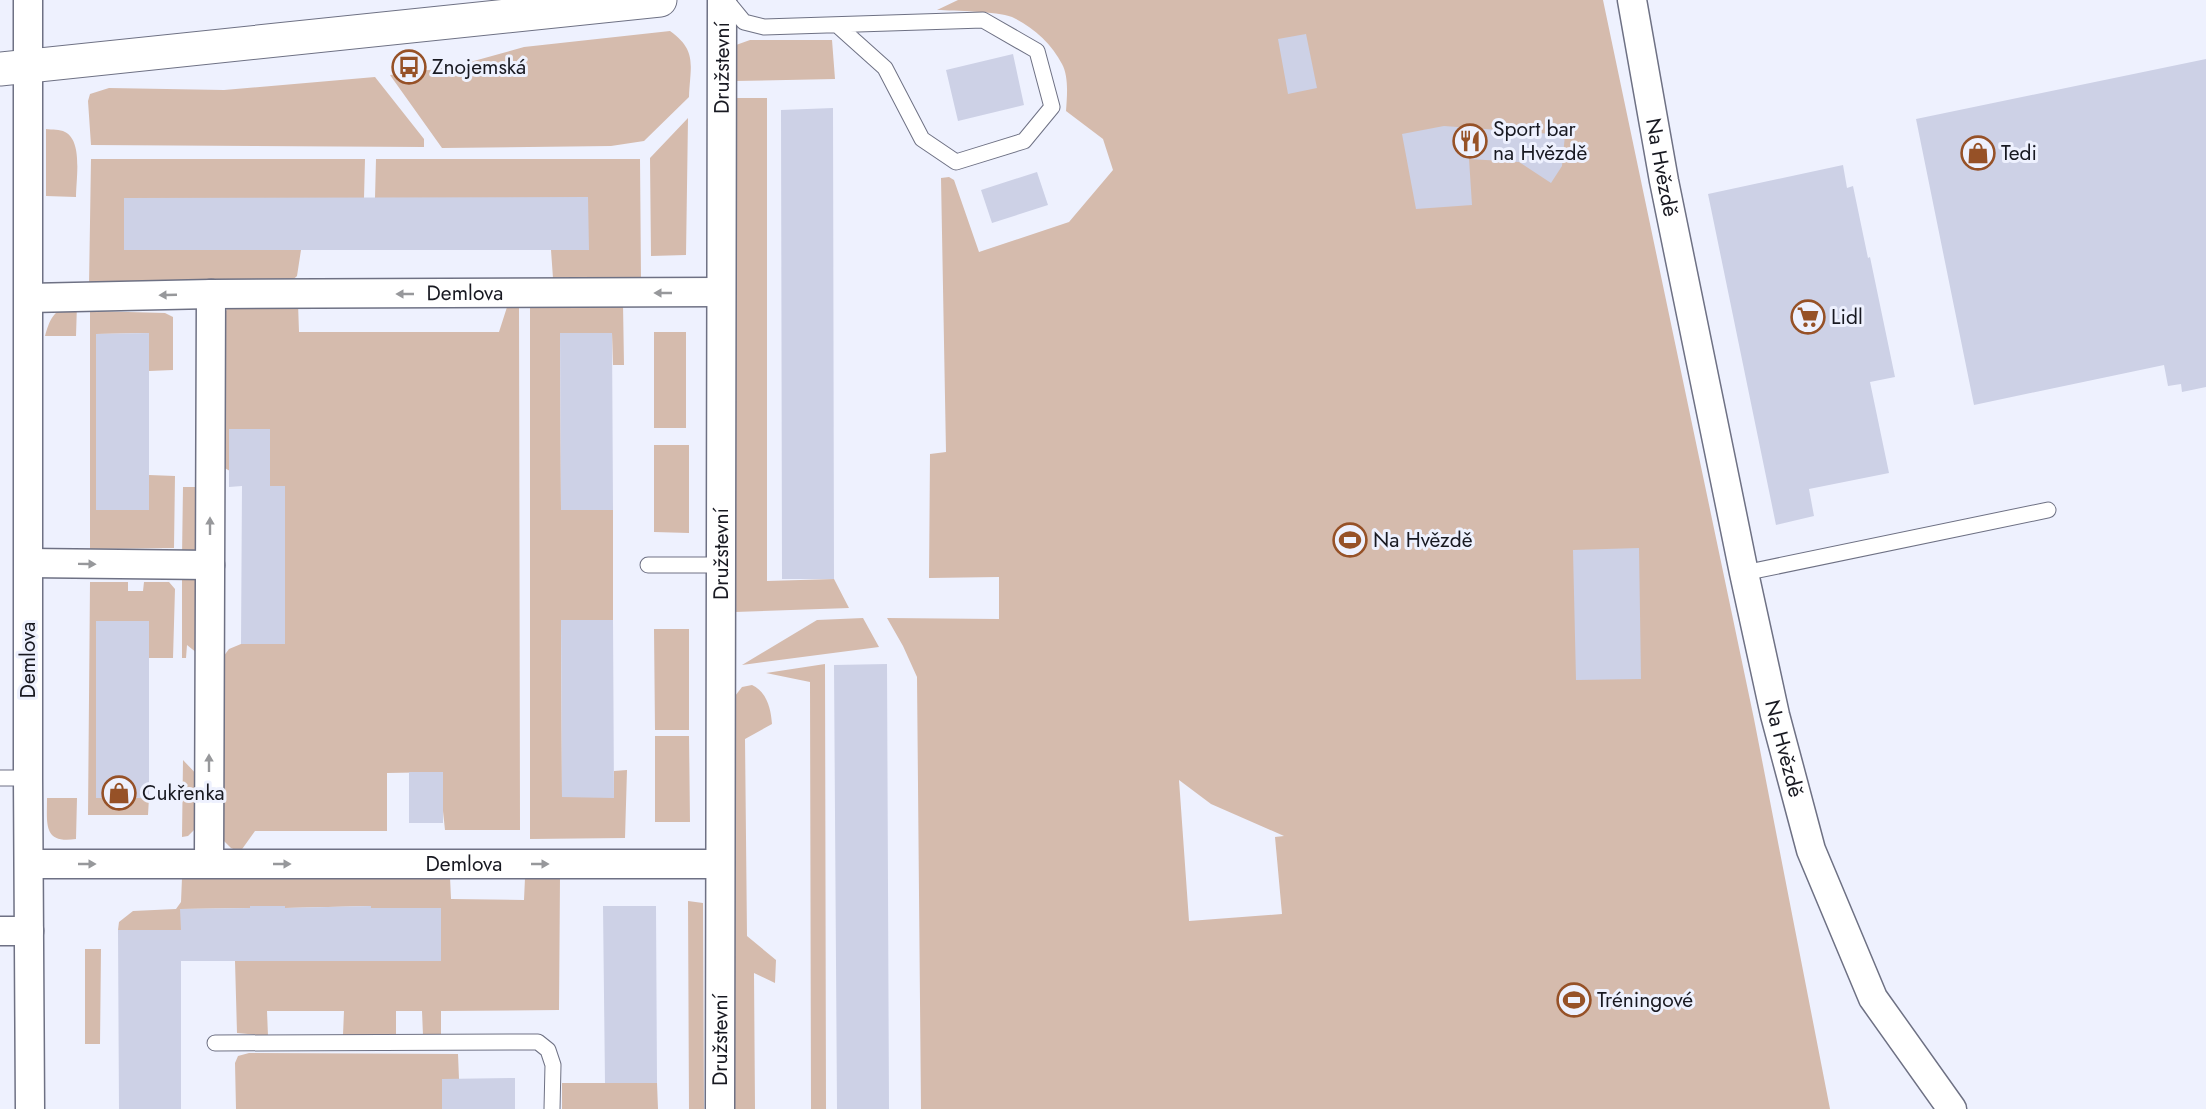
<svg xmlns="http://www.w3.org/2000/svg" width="2206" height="1109" font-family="Jost,sans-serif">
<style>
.green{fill:#d5bbad;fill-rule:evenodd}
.building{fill:#cdd1e6}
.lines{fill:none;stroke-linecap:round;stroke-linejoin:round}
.service-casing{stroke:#6e7184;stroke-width:17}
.minor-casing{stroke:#6e7184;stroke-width:31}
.tertiary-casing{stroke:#6e7184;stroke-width:35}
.service{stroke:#fff;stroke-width:15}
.minor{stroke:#fff;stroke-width:28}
.tertiary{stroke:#fff;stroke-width:33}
.oneway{fill:#97989b}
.labels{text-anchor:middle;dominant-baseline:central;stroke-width:6;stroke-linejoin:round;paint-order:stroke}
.poi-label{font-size:21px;fill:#181921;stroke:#eef1fe;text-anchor:start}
.street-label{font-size:21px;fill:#181921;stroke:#eef1fe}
</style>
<rect width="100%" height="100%" fill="#eef1fe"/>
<path class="green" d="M 958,0 L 1603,0 L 1754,719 L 1830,1109 L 921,1109 L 917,677 L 903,646 L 887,618 L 999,619 L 999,577 L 929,578 L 930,454 L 946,452 L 941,178 L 949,177 L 954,180 L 979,252 L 1069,222 L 1113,170 L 1103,139 L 1066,111 C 1067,96 1069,77 1062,64 C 1052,44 1032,26 1012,17 C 996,11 955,11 937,10 ZM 1179,780 L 1211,804 L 1284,836 L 1275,837 L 1282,914 L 1189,921 Z
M 670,31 C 698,51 690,66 689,97 L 644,141 L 611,146 L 442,148 L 390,75 L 452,67 L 524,47 Z
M 750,40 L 832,40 L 835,79 L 734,81 L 736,45 Z
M 375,77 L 424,139 L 424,147 L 91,145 L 88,101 L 90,94 L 109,88 L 224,90 Z
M 734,98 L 767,98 L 767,581 L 834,579 L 849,608 L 735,612 Z
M 688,118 L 686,255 L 651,256 L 650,158 Z
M 46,129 C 52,130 60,129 65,132 C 83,141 76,179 76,197 L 46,196 Z
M 91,159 L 365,159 L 364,198 L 124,198 L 124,250 L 301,250 L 297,276 L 288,284 L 89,286 Z
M 376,159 L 640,159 L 641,277 L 553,278 L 551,250 L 375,198 Z
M 244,303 L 298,303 L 299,332 L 499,332 L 508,304 L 519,303 L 520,830 L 445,830 L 443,811 L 443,772 L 387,773 L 387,831 L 255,831 L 240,852 L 231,848 L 222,839 L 220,661 L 229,649 L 241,644 L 285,643 L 285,487 L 270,486 L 270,429 L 229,429 L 230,471 L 219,465 L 219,326 L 227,309 Z
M 530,303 L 623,304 L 624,365 L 613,365 L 612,333 L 560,333 L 561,510 L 613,510 L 613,620 L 561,620 L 562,797 L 614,797 L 614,771 L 627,770 L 625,838 L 530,839 Z
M 77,304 L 76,336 L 45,336 C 51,315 55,309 77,304 Z
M 90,311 L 165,313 L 173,317 L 173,370 L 149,371 L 148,333 L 96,334 L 96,510 L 148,510 L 149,475 L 175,476 L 174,548 L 90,549 Z
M 654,332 L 686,332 L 686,428 L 654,428 Z
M 654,445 L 689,445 L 689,533 L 654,532 Z
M 183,487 L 197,487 L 198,551 L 182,557 Z
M 182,574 L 196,579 L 202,657 L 187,645 L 186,658 L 182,658 Z
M 90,582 L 128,582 L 128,591 L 143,591 L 144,582 L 169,582 L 175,589 L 173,658 L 149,658 L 148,621 L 96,621 L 97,798 L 149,798 L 148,815 L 88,815 Z
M 863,618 L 879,647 L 742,665 L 817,620 Z
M 654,629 L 689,629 L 689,730 L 655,730 Z
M 825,664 L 826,1109 L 811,1109 L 810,682 L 766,673 Z
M 752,685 C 767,692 771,709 772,724 L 745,739 L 747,936 L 776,960 L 775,983 L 754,973 L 755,1109 L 735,1109 L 735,696 L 742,687 Z
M 655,736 L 689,736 L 690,822 L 655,822 Z
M 183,760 L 201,779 L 199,825 L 188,836 L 182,837 Z
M 47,798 L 77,798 L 76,839 C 43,844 47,824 47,798 Z
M 450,877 L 451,899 L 524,900 L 525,878 L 560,877 L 559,1010 L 441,1011 L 441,1034 L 423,1035 L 422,1011 L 396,1011 L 396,1035 L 343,1035 L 344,1011 L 267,1011 L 268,1036 L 237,1033 L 235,961 L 441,961 L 441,908 L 371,908 L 371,906 L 285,908 L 285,906 L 251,906 L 250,908 L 181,909 L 181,930 L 118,930 L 119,922 L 133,911 L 176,909 L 181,902 L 182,878 Z
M 688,901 L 703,903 L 704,1109 L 689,1109 Z
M 85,949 L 101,949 L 100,1044 L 85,1044 Z
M 249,1053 L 458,1054 L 459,1079 L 442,1079 L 442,1109 L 236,1109 L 235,1063 L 238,1056 Z
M 562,1083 L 657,1083 L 658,1109 L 562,1109 Z"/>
<path class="building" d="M 1306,34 L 1317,88 L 1288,94 L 1278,39 Z
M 1013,54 L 1024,105 L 958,121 L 946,70 Z
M 2206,59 L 2206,387 L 2182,392 L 2181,384 L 2168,386 L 2164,365 L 1974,405 L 1916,119 Z
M 833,108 L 834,579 L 782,579 L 781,110 Z
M 1444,126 L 1565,135 L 1562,166 L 1551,183 L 1519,162 L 1469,159 L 1472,205 L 1416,209 L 1402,134 Z
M 1843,165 L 1847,188 L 1853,186 L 1868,258 L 1870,257 L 1895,377 L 1870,382 L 1889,473 L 1809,489 L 1814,516 L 1776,525 L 1708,194 Z
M 1037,172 L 1048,205 L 992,223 L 981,190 Z
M 588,197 L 589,250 L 124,250 L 124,198 Z
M 149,333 L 149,510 L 96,510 L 96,334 Z
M 560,333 L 612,333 L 613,510 L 561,510 Z
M 229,429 L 270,429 L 270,486 L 285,486 L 285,644 L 241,644 L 242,486 L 229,487 Z
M 1639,548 L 1641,679 L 1576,680 L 1573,550 Z
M 561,620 L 613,620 L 614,798 L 562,797 Z
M 96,621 L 149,621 L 149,798 L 96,798 Z
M 887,664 L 889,1109 L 837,1109 L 834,665 Z
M 409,772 L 443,772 L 443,823 L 409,823 Z
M 250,906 L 285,906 L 285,908 L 371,906 L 371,908 L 441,908 L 441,961 L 181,961 L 181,1109 L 119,1109 L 118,930 L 181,930 L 180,909 L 250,908 Z
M 603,906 L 656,906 L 657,1083 L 605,1083 Z
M 515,1078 L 515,1109 L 442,1109 L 442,1079 Z"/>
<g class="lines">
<defs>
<path id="service" d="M 726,0 L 744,22 L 764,27 L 983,20 L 1037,51 L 1052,107 L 1024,141 L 956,162 L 922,139 L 885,68 L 837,25
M 648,565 L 721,565
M 1744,573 L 2048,510
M 0,778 L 28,778
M 215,1043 L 538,1042 L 548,1050 L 553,1065 L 552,1109"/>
<g id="minor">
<path d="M 28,0 L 28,778 L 30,1109"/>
<path id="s1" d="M 1632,0 L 1664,181 L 1744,573 L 1775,715 L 1811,850 L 1873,998 L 1952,1109"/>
<path id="s2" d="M 29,298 L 211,294 L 721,292"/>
<path d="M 29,563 L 210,565"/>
<path d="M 209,863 L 211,294"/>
<path id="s3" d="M 29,864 L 720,864"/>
<path d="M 0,931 L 29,931"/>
<path id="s4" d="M 720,1109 L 722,0"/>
</g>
<path id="tertiary" d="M 0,69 L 660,0"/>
</defs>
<use href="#service" class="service-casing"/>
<use href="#minor" class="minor-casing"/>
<use href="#tertiary" class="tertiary-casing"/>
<use href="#service" class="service"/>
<use href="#minor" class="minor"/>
<use href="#tertiary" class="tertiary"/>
</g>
<defs><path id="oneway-solid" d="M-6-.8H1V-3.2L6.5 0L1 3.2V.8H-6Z" transform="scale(1.5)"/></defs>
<g class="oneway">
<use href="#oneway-solid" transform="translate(663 293) rotate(180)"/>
<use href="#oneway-solid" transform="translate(405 294) rotate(180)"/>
<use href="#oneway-solid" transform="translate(168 295) rotate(178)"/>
<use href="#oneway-solid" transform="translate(210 526) rotate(-90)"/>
<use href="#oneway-solid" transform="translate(87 564) rotate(1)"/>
<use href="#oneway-solid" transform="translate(209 763) rotate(-90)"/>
<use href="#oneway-solid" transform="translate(87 864)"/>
<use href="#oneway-solid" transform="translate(282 864)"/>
<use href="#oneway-solid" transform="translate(540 864)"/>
</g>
<defs>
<symbol id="bus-ring" viewBox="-11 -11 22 22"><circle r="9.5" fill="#eef1fe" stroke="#965127" stroke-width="1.5"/><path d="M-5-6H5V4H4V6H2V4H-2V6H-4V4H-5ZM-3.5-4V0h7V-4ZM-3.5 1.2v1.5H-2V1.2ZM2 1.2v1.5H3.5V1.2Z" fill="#965127"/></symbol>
<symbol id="restaurant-ring" viewBox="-11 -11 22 22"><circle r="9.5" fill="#eef1fe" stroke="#965127" stroke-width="1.5"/><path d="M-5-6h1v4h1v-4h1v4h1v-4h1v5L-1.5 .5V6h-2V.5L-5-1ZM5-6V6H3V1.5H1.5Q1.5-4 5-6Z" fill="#965127"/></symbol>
<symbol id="shop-ring" viewBox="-11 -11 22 22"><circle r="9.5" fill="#eef1fe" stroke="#965127" stroke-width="1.5"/><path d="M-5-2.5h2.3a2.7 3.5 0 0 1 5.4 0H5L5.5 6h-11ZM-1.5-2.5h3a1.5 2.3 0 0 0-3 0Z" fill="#965127"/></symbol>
<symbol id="supermarket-ring" viewBox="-11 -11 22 22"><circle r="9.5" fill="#eef1fe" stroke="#965127" stroke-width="1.5"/><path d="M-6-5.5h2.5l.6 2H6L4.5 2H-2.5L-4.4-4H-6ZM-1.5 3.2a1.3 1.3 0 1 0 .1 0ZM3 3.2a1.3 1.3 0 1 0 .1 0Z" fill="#965127"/></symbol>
<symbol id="stadium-ring" viewBox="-11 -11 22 22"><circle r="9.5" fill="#eef1fe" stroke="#965127" stroke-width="1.5"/><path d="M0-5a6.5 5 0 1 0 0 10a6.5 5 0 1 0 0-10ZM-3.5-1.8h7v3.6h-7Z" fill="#965127"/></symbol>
</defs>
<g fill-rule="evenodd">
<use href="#bus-ring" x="390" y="48" width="38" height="38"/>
<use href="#restaurant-ring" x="1451" y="122" width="38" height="38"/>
<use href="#shop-ring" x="1959" y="134" width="38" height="38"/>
<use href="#supermarket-ring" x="1789" y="298" width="38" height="38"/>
<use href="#stadium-ring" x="1331" y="521" width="38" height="38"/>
<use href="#shop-ring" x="100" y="774" width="38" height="38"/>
<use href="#stadium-ring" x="1555" y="981" width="38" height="38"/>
</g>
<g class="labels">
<g class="poi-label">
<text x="432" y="67">Znojemská</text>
<text x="1493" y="129">Sport bar<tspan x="1493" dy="24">na Hvězdě</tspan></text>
<text x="2001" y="153">Tedi</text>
<text x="1831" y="317">Lidl</text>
<text x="1373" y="540">Na Hvězdě</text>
<text x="142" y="793">Cukřenka</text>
<text x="1597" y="1000">Tréningové</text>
</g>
<g class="street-label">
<text stroke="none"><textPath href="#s4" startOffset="1041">Družstevní</textPath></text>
<text stroke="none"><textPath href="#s1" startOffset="170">Na Hvězdě</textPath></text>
<text stroke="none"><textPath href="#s2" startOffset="436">Demlova</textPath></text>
<text stroke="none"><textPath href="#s4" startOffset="555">Družstevní</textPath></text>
<text transform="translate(28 660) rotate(-90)">Demlova</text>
<text stroke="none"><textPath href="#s1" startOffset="764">Na Hvězdě</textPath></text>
<text stroke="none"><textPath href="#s3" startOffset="435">Demlova</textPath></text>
<text stroke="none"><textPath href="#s4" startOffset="69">Družstevní</textPath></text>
</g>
</g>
</svg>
